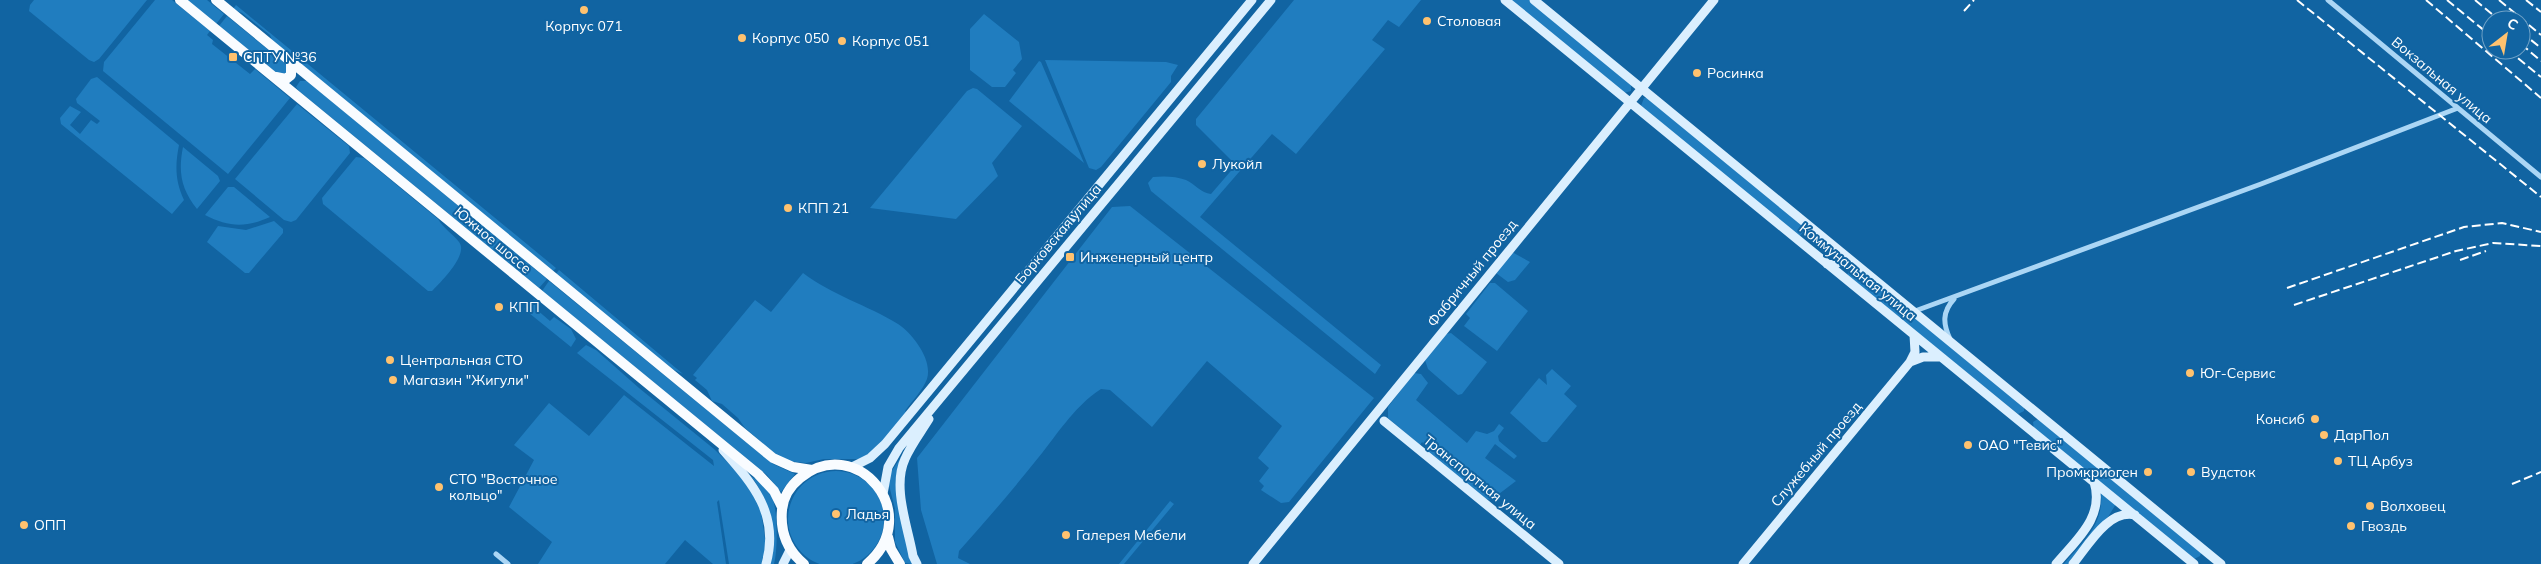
<svg xmlns="http://www.w3.org/2000/svg" width="2541" height="564" font-family="Mulish,sans-serif">
<style>
.green{fill:#207dbf}
.lines{fill:none;stroke-linecap:round;stroke-linejoin:round}
.street{stroke:#abd6f5;stroke-width:5}
.secondary{stroke:#dbeffe;stroke-width:9}
.primary{stroke:#f9fcff;stroke-width:10}
.rail{stroke:#fff;stroke-width:2;stroke-dasharray:9 4;stroke-linecap:butt}
.poi-dot{fill:#ffc26f;stroke:#1164a2;stroke-width:2}
.labels{text-anchor:middle;dominant-baseline:central;stroke-width:4;stroke-linejoin:round;paint-order:stroke}
.poi-label{font-size:14px;fill:#fff;stroke:#1164a2;text-anchor:start}
.street-label{font-size:14px;fill:#fff;stroke:#1164a2}
</style>
<rect width="100%" height="100%" fill="#1164a2"/>
<path class="green" d="M 34,0 L 147,0 L 99,59 L 94,62 L 89,60 L 29,11 L 30,5 Z
M 155,0 L 172,0 L 210,31 L 207,35 L 213,40 L 212,44 L 250,74 L 255,69 L 290,98 L 228,174 L 103,71 L 104,62 Z
M 187,0 L 207,0 L 224,14 L 216,24 Z
M 1294,0 L 1421,0 L 1399,27 L 1388,20 L 1372,40 L 1385,49 L 1296,154 L 1272,134 L 1200,217 L 1381,365 L 1375,374 L 1151,191 L 1148,183 L 1153,177 C 1163,176 1176,176 1186,180 C 1195,184 1201,193 1211,194 L 1236,165 L 1196,125 L 1196,119 Z
M 1511,0 L 1529,0 L 1631,85 L 1631,91 L 1624,93 Z
M 236,5 L 556,268 L 553,271 L 272,40 L 270,35 L 242,13 L 233,9 Z
M 984,14 L 1019,42 L 1022,59 L 1013,70 L 1016,73 L 1005,87 L 992,87 L 970,70 L 970,29 Z
M 227,16 L 288,66 L 291,71 L 280,76 L 219,26 Z
M 1045,60 L 1166,62 L 1178,65 L 1171,76 L 1171,82 L 1101,167 L 1096,170 L 1089,168 Z
M 1039,61 L 1041,62 L 1084,163 L 1009,101 Z
M 97,77 L 179,145 C 175,165 175,181 184,200 L 172,214 L 61,124 L 60,118 L 70,106 L 81,112 L 70,125 L 80,134 L 91,120 L 97,124 L 100,121 L 77,103 L 76,99 L 91,79 Z
M 300,81 L 307,81 L 547,279 L 539,288 L 299,91 L 296,87 Z
M 973,88 L 977,89 L 1022,126 L 992,163 L 998,176 L 956,219 L 870,208 L 967,91 Z
M 1644,98 L 1647,98 L 1806,229 L 1799,237 L 1641,106 Z
M 297,104 L 349,146 L 350,153 L 296,220 L 291,222 L 284,220 L 235,179 Z
M 183,147 L 218,176 L 220,181 L 197,209 C 181,189 178,172 183,147 Z
M 356,157 L 364,158 L 438,219 C 444,229 452,233 459,242 C 469,254 441,282 432,291 L 428,291 L 323,204 L 322,198 Z
M 228,187 L 234,187 L 270,217 C 246,228 228,227 205,215 Z
M 1130,206 L 1374,398 L 1289,502 L 1281,503 L 1261,490 L 1264,486 L 1259,481 L 1269,468 L 1258,458 L 1282,426 L 1207,361 L 1152,427 L 1110,390 L 1101,389 C 1073,407 1055,438 1034,463 C 1010,493 985,522 959,551 L 958,558 L 970,564 L 937,564 L 921,510 L 917,458 L 1112,207 Z
M 274,221 L 283,229 L 283,233 L 249,273 L 245,273 L 207,242 L 218,226 L 246,230 Z
M 1512,252 L 1530,262 L 1515,280 L 1508,282 L 1496,273 Z
M 1849,269 L 1856,269 L 2024,408 L 2024,411 L 2018,414 L 1847,276 Z
M 559,270 L 683,374 L 674,370 L 658,358 L 556,274 Z
M 803,273 C 832,295 867,305 898,324 C 913,334 933,360 927,379 C 923,390 912,401 905,411 L 908,414 L 873,452 L 861,459 L 824,459 L 806,463 L 788,461 L 780,458 L 745,428 L 738,418 L 722,404 L 712,401 L 707,390 L 695,380 L 697,378 L 693,375 L 755,300 L 771,312 Z
M 549,281 L 773,464 L 795,474 L 781,492 L 767,475 L 542,291 Z
M 1490,283 L 1495,283 L 1528,311 L 1497,351 L 1464,326 L 1470,318 L 1466,314 Z
M 534,299 L 539,305 L 536,309 L 550,321 L 554,317 L 571,329 L 576,339 L 571,347 L 524,309 Z
M 1451,333 L 1487,362 L 1462,394 L 1458,395 L 1428,369 L 1425,360 L 1446,334 Z
M 586,345 L 596,350 L 639,388 L 714,449 L 751,485 L 761,511 L 766,546 L 763,564 L 729,564 L 719,500 L 717,502 L 726,564 L 713,564 L 685,540 L 665,564 L 538,564 L 552,542 L 509,507 L 534,460 L 514,445 L 549,403 L 589,436 L 624,395 L 714,466 L 713,460 L 577,353 Z
M 1552,369 L 1571,386 L 1564,394 L 1577,406 L 1547,442 L 1542,442 L 1510,413 L 1539,378 L 1547,385 L 1546,375 Z
M 1414,373 L 1421,374 L 1428,383 L 1416,400 L 1467,443 L 1476,431 L 1487,434 L 1494,431 L 1499,424 L 1504,428 L 1498,436 L 1499,441 L 1517,456 L 1514,459 L 1495,444 L 1485,458 L 1516,481 L 1491,500 L 1486,499 L 1428,453 L 1427,447 L 1422,442 L 1420,445 L 1388,418 L 1388,407 Z
M 2038,419 L 2201,553 L 2200,556 L 2194,559 L 2034,429 L 2033,422 Z
M 903,454 L 900,461 L 913,564 L 905,563 L 895,542 L 895,509 L 889,485 L 891,472 Z
M788 519a48 48 0 1 1 96 0a48 48 0 1 1-96 0Z
M 751,476 C 758,481 766,487 771,495 C 778,505 778,551 774,564 L 770,564 C 777,537 768,497 751,476 Z
M 2101,492 L 2116,504 L 2108,517 L 2071,564 L 2064,564 C 2084,540 2104,525 2101,492 Z
M 1170,501 L 1174,504 L 1124,564 L 1119,564 Z"/>
<g class="lines">
<path class="street" d="M 2328,0 L 2541,177
M 1915,311 L 2261,184 L 2458,108
M 1950,339 C 1943,324 1942,312 1954,299
M 496,554 L 508,564"/>
<path class="secondary" d="M 1505,0 L 2194,564
M 1534,0 L 2221,564
M 1827,264 L 1834,265 L 1839,262 L 1839,252
M 1910,362 L 1923,357 L 1941,357
M 1384,421 L 1559,564
M 723,450 C 753,484 780,515 766,564
M 852,467 L 870,458 L 885,444 L 1252,0
M 883,494 L 888,467 L 899,448 L 1271,0
M 783,564 L 790,550
M 917,564 L 913,556 C 908,527 892,487 905,459 C 911,445 921,432 929,419
M 1253,564 L 1714,0
M 1743,564 L 1910,362 L 1915,352 L 1914,335
M 2056,564 C 2076,540 2105,517 2094,482
M 2073,564 C 2088,546 2108,509 2135,515"/>
<path class="primary" d="M 180,0 L 758,474 L 774,491 L 782,507
M 216,0 L 773,458 L 793,467 L 812,470
M 276,77 L 286,79 L 291,75 L 291,62
M 888,537 L 891,549 L 900,564
M 804,564 C 787,550 780,532 782,510 C 783,498 790,486 800,478 C 857,432 925,515 867,564"/>
<path class="rail" d="M 2297,0 L 2541,197
M 2426,0 L 2541,98
M 2447,0 L 2491,36
M 2475,0 L 2499,20
M 2499,0 L 2541,35
M 2526,0 L 2541,12
M 1964,11 L 1974,0
M 2521,32 L 2541,48
M 2521,44 L 2541,61
M 2508,50 L 2541,77
M 2460,260 L 2486,251
M 2287,288 L 2464,227 L 2502,223 L 2541,232
M 2294,305 L 2456,251 L 2493,243 L 2541,246
M 2512,484 L 2541,472"/>
</g>
<g class="poi-dot">
<circle cx="584" cy="10" r="5"/>
<circle cx="1427" cy="21" r="5"/>
<circle cx="742" cy="38" r="5"/>
<circle cx="842" cy="41" r="5"/>
<rect x="228" y="52" width="10" height="10" rx="2.5"/>
<circle cx="1697" cy="73" r="5"/>
<circle cx="1202" cy="164" r="5"/>
<circle cx="788" cy="208" r="5"/>
<rect x="1065" y="252" width="10" height="10" rx="2.5"/>
<circle cx="499" cy="307" r="5"/>
<circle cx="390" cy="360" r="5"/>
<circle cx="2190" cy="373" r="5"/>
<circle cx="393" cy="380" r="5"/>
<circle cx="2315" cy="419" r="5"/>
<circle cx="2324" cy="435" r="5"/>
<circle cx="1968" cy="445" r="5"/>
<circle cx="2338" cy="461" r="5"/>
<circle cx="2148" cy="472" r="5"/>
<circle cx="2191" cy="472" r="5"/>
<circle cx="439" cy="487" r="5"/>
<circle cx="2370" cy="506" r="5"/>
<circle cx="836" cy="514" r="5"/>
<circle cx="24" cy="525" r="5"/>
<circle cx="2351" cy="526" r="5"/>
<circle cx="1066" cy="535" r="5"/>
</g>
<g class="labels">
<g class="poi-label">
<text x="1437" y="21">Столовая</text>
<text x="584" y="26" text-anchor="middle">Корпус 071</text>
<text x="752" y="38">Корпус 050</text>
<text x="852" y="41">Корпус 051</text>
<text x="243" y="57">СПТУ №36</text>
<text x="1707" y="73">Росинка</text>
<text x="1212" y="164">Лукойл</text>
<text x="798" y="208">КПП 21</text>
<text x="1080" y="257">Инженерный центр</text>
<text x="509" y="307">КПП</text>
<text x="400" y="360">Центральная СТО</text>
<text x="2200" y="373">Юг-Сервис</text>
<text x="403" y="380">Магазин "Жигули"</text>
<text x="2305" y="419" text-anchor="end">Консиб</text>
<text x="2334" y="435">ДарПол</text>
<text x="1978" y="445">ОАО "Тевис"</text>
<text x="2348" y="461">ТЦ Арбуз</text>
<text x="2138" y="472" text-anchor="end">Промкриоген</text>
<text x="2201" y="472">Вудсток</text>
<text x="449" y="479">СТО "Восточное<tspan x="449" dy="16">кольцо"</tspan></text>
<text x="2380" y="506">Волховец</text>
<text x="846" y="514">Ладья</text>
<text x="34" y="525">ОПП</text>
<text x="2361" y="526">Гвоздь</text>
<text x="1076" y="535">Галерея Мебели</text>
</g>
<g class="street-label">
<text transform="translate(2442 80) rotate(40)">Вокзальная улица</text>
<text transform="translate(1058 234) rotate(-50)">Борковская улица</text>
<text transform="translate(493 240) rotate(40)">Южное шоссе</text>
<text transform="translate(1858 272) rotate(39)">Коммунальная улица</text>
<text transform="translate(1472 273) rotate(-51)">Фабричный проезд</text>
<text transform="translate(1816 454) rotate(-50)">Служебный проезд</text>
<text transform="translate(1480 482) rotate(39)">Транспортная улица</text>
</g>
</g>
<g transform="translate(2506 35) rotate(31)"><circle r="24" fill="#1164a2" stroke="#70a2c7"/>
<path d="M0-4L9 19L0 12L-9 19Z" fill="#ffc26f"/>
<text y="-8" font-size="14" font-weight="bold" text-anchor="middle" fill="#ffffff">С</text>
</g>
</svg>
